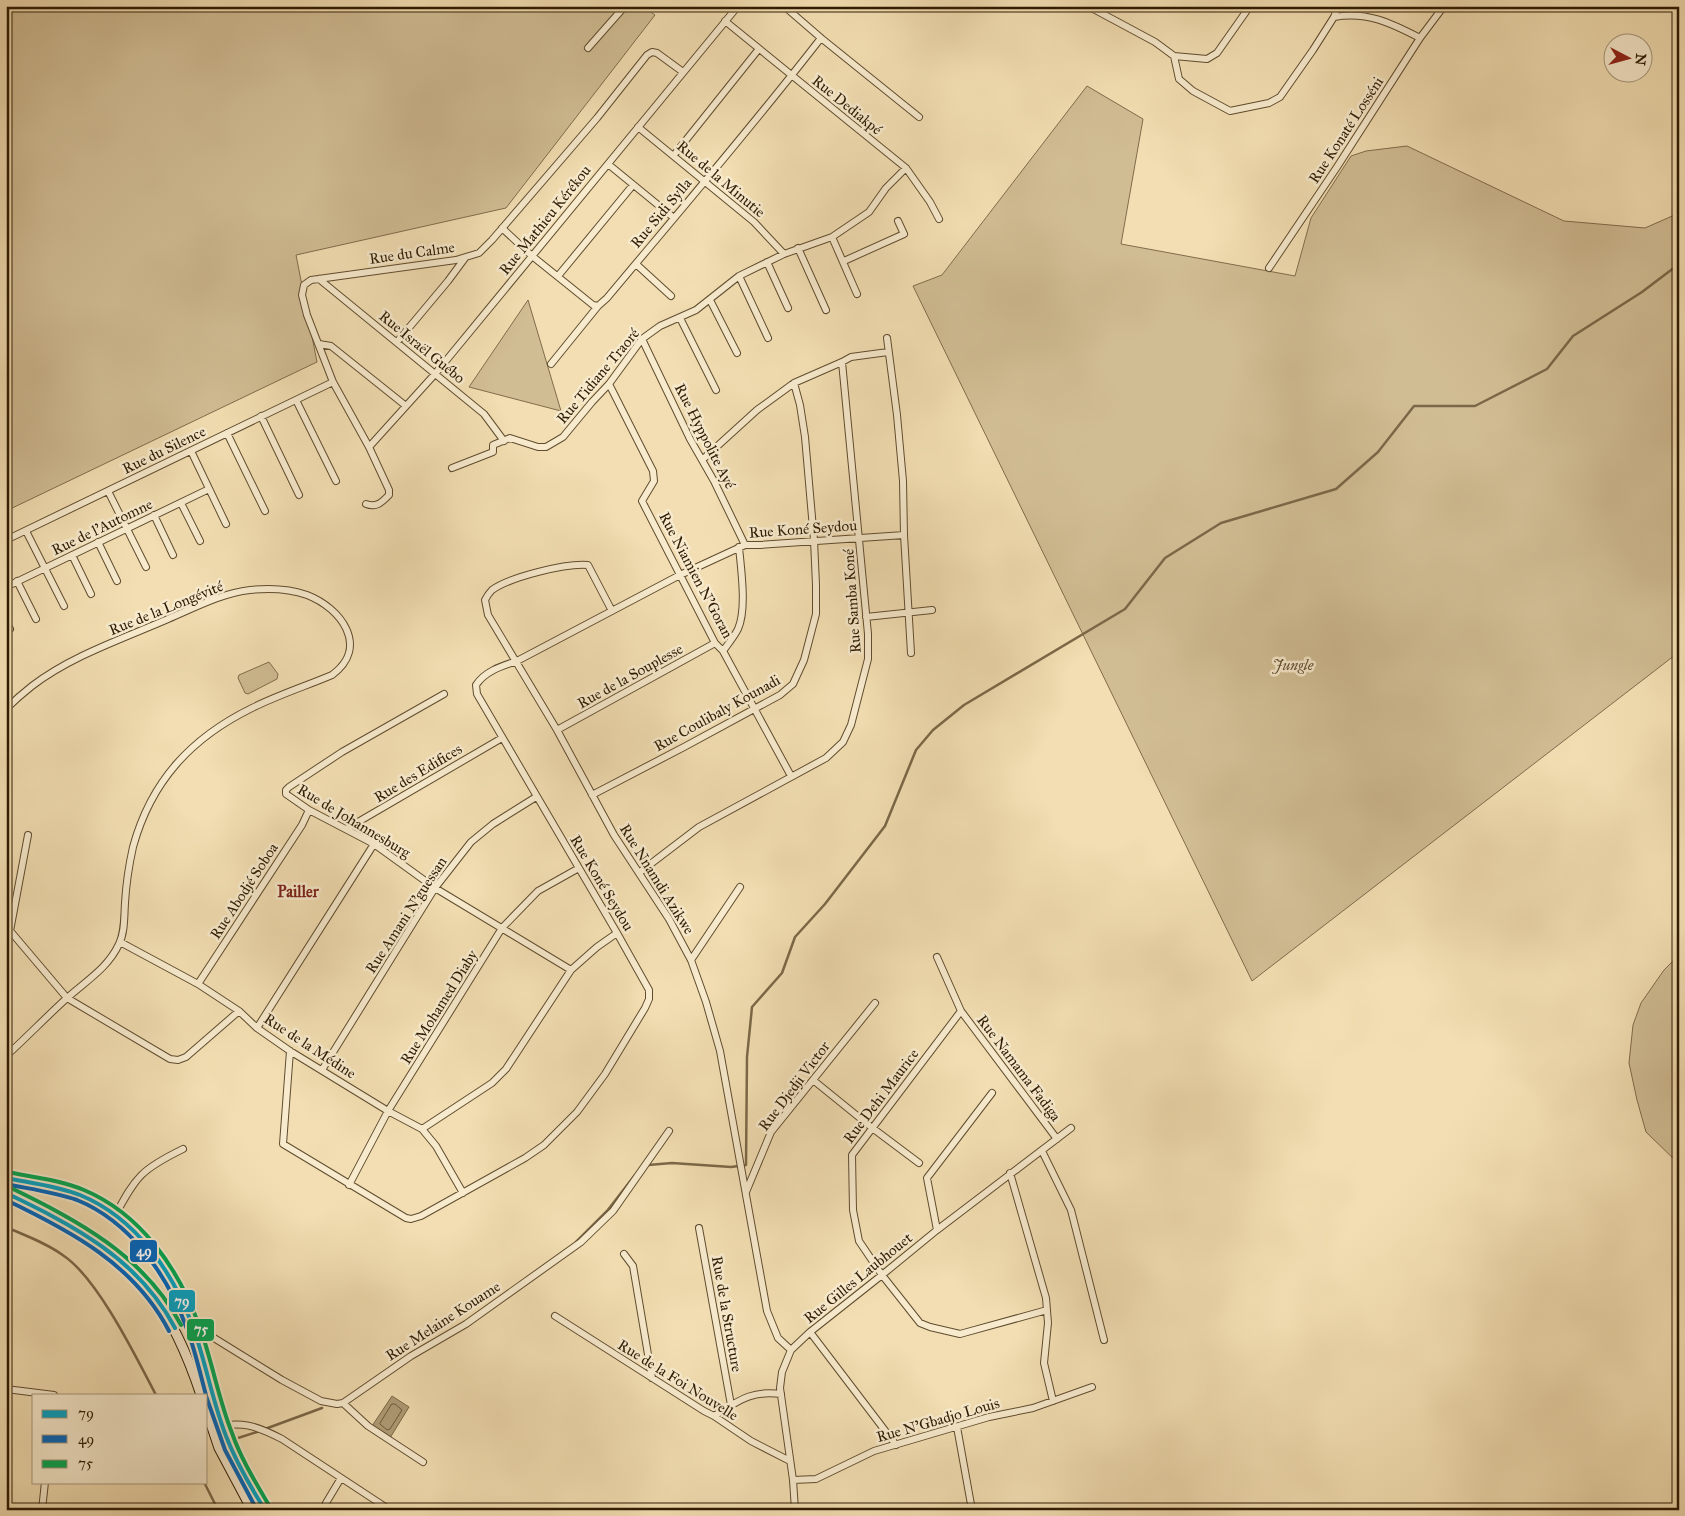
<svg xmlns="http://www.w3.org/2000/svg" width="1685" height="1516" font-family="'IM FELL Great Primer',serif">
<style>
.green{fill:#d1bd94;stroke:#806c4c}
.water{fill:#af9c76;stroke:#7b6848}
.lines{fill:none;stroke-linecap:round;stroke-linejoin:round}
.shore{stroke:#6e5c3c;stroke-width:1}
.stream{stroke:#7b6848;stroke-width:2.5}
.minor-casing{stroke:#5f4c2f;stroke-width:8}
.secondary-casing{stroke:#2e1b03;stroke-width:11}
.minor{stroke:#f7eacd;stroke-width:6}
.secondary{stroke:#f7eacd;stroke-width:9}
.bus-1-casing{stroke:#f7eacd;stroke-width:8}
.bus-2-casing{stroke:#f7eacd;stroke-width:8}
.bus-3-casing{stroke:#f7eacd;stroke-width:8}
.bus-1{stroke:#02a2c4;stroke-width:4}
.bus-2{stroke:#0065bd;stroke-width:4}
.bus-3{stroke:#00a651;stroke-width:4}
.labels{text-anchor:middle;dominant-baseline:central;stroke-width:5;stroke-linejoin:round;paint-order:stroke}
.street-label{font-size:15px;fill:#2e1b03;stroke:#f7eacd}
.park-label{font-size:15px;font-style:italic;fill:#5f4c2e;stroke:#f7eacd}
.neighbourhood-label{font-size:16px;font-weight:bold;fill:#7a1f14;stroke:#f7eacd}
.line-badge{stroke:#f7eacd;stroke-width:2}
.badge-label{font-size:14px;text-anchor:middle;font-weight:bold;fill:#fff}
</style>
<rect width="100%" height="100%" fill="#f2deb2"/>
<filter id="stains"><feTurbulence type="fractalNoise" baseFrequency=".004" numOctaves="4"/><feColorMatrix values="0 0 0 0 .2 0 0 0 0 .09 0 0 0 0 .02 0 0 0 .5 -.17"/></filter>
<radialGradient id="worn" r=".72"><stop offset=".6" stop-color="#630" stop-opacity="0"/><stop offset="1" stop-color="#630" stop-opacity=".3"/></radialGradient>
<path class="green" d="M 6,6 L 642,6 L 655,15 L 506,208 L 296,255 L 317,362 L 6,511 Z
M 1087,86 L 1143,119 L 1121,244 L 1295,276 L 1311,218 L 1351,156 L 1366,151 L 1407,146 L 1564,221 L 1645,228 L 1679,213 L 1679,652 L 1252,981 L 913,286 L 942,275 Z
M 528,300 L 561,411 L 469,387 Z
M 269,662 L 278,674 L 277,679 L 248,694 L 245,693 L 238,678 L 239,675 Z
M 1679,955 L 1679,1164 L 1646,1132 L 1637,1100 L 1629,1063 L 1633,1025 L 1641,1003 L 1664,970 Z"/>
<path class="water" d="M 392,1396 L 409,1407 L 390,1438 L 372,1426 Z"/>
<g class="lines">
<path class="shore" d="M 392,1404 L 395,1404 L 402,1410 L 390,1429 L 387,1430 L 380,1424 Z"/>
<path class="stream" d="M 648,1165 L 672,1163 L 731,1167 L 746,1165 L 747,1057 L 752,1007 L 782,973 L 795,937 L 825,904 L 885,826 L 916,750 L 933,730 L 964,705 L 1125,609 L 1165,558 L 1221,523 L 1336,489 L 1378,452 L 1414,406 L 1475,406 L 1547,369 L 1573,336 L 1642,292 L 1679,264
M 6,1227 C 26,1236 47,1243 64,1256 C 98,1279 136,1357 156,1395
M 576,1242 L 607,1211 L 635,1175
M 265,1429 L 322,1408
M 238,1438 L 260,1431
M 204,1482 L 218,1510"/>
<defs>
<path id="minor" d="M 784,6 L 821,38 L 919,117
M 1088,6 L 1155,42 L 1174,56 L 1207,59 L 1217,53 L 1250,6
M 1334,17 C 1367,11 1391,23 1420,38
M 725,21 L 906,168 L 930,202 L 939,219
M 588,48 L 625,6
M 1174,56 L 1179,79 L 1193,91 L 1230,111 L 1269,103 L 1280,97 L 1313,50 L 1334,17 L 1338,6
M 638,127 L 754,222 L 784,254
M 674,155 L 758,50
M 608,164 L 674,218
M 502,228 L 532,256 L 593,305 L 598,306 L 607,298 C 679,212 752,127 821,38
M 832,237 L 857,294
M 798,248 L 826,310
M 844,261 L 904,234 L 898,221
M 767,262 L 788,308
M 636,264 L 671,296
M 1269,268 L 1337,167 L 1420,38 L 1444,6
M 558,276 L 633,185
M 739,276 L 768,338
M 319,279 L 484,414 L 504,441
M 710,300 L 737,353
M 680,318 L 716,390
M 887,338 L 897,415 L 903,481 L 904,535 L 911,653
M 642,339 L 690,439 L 714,481 L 745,545
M 397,342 L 448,281 L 465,258
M 319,344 L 331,346 L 406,406
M 551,364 L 598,306
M 609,384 L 653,471 L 654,481 L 642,501 L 715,643 L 723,651 L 791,776
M 296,400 L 336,481
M 261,416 L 299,495
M 227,433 L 265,511
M 369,447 L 435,374 L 738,6
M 191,451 L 226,524
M 702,460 L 757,410 L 794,383 L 842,362 L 851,357 L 888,352
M 452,468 L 493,452 L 493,445 L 510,438 L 538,447 L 546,447 L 563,437 L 592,402 L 609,384 L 642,339 L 660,326 L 696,310 L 739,276 L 784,254 L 832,237 L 869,212 L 886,188 L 906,168
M 108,491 L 146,567
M 181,503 L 200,541
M 366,504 C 377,508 382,502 389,495 L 389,490 L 369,447 L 333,382 L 307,315 L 302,295 L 304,285 L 311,280 L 456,260 L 479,253 L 492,240 L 597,118 L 647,55 L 652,52 L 657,53 L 683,72
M 154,515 L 173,555
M 26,531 L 64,606
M 6,540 L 333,382
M 98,542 L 117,581
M 72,555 L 91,594
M 17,581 L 36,619
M 6,587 L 209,489
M 612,611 L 588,565 C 566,563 510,577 492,590 C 489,593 487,596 485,600 L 488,615 L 557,730 L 614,835 L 669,919 L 691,960 L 706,1002 L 720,1051 L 767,1311 L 778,1338 L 791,1350
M 866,617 L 932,610
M 6,623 L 10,629
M 723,651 C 728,644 734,637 738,629 C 747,609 741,569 739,547
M 444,694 L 342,752 L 289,787 L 286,790 L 286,794 L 309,810 L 374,844 L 435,888 L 571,970
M 6,709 C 14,701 23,693 32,686 C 71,656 122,639 168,619 C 194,608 222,593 250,590 C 268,588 290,589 307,595 C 341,608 370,647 332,675 C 306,686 278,695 252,708 C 191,738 151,781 133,847 C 129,865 126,885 125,903 C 124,917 125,932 119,944 C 108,968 86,981 67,998 C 46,1017 27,1037 6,1056
M 557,730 L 715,643
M 592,795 L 684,747 L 780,695 L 793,684 L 804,660 L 816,614 L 816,585 L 814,540 L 805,437 L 800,405 L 794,383
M 346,829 L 502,738
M 640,872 L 699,827 L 826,758 L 843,742 L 851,725 L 868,659 L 868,634 L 842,362
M 6,926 L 67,998 L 170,1059 L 178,1060 L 186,1057 L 239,1011
M 10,931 L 28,835
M 120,942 L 198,984 L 239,1011 L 257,1028 L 290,1051 L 388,1111 L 422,1129 L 436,1146 L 463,1193
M 937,957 L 961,1011 L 852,1155 L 853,1210 L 859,1241 L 882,1275 L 920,1323 L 930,1327 L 960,1334 L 1047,1310
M 691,960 L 740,887
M 198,984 L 302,825 L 309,810
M 961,1011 L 1057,1139
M 257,1028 L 374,844
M 290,1051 L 283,1144 L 406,1218 L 411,1219 L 421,1216 L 525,1158 L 544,1145 L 577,1112 L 605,1074 L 645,1008 L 649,999 L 649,990 L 617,933 L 477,694 L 476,685 C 485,671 502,666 517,661 L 680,575 L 745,545 L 760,545 L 904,535
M 322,1070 L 435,888 L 471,842 L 493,824 L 536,797
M 813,1080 L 871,1127 L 919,1163
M 422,1129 L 492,1083 L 506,1069 L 571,970 L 597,947 L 617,933
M 1042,1151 L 1071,1210 L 1104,1340
M 1010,1173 L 1046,1298 L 1048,1323 L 1044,1363 L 1053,1401
M 349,1185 L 388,1111 L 502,928 L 538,891 L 579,868
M 746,1192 L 771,1132 L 875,1003
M 115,1216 C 136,1176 142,1169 183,1149
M 699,1228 L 731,1405
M 937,1230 L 927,1178 L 992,1093
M 624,1254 L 633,1266 L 652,1378
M 555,1316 L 704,1411 L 714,1416 L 751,1441 L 790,1461
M 193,1325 L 282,1380 L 321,1401 L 337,1404 L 343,1403 L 411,1356 L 466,1324 L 581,1242 L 613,1211 L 669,1131
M 810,1332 L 896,1445
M 6,1389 L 54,1395
M 343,1403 L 368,1426 L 423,1462
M 714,1416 C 738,1401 751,1390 781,1394
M 957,1427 L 972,1510
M 212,1428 C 241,1420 257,1426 282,1439 L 390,1510
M 793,1480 L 816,1479 L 874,1451 L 989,1417 L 1033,1408 L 1092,1387
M 42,1510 L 45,1482
M 325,1510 L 326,1503 L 341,1478
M 795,1510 L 793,1480 L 780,1388 L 782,1372 L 791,1350 L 810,1332 L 882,1275 L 937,1230 L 1071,1128"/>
<path id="secondary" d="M 6,1178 C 35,1184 64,1186 91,1200 C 140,1224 175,1276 193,1327 C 204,1359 210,1393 222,1425 C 232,1455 248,1483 265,1510
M 6,1193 C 26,1202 46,1210 65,1221 C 142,1265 173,1311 201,1395
M 206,1409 L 219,1448 L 252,1510"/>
</defs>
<use href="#minor" class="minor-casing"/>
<use href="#secondary" class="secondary-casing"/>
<use href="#minor" class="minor"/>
<use href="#secondary" class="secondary"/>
<defs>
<path id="bus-1" d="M 6,1178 C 31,1183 57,1186 80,1195 C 136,1218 173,1272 193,1327 C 206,1363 212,1400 226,1436 C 236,1462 250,1486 265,1510
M 6,1193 C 73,1225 139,1259 175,1328"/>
<path id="bus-2" d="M 6,1184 C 30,1189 54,1192 77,1200 C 131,1222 168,1276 187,1329 C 195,1350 200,1373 206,1395
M 6,1200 C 71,1231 135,1265 169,1331
M 206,1396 L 225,1450 L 257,1510"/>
<path id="bus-3" d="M 7,1172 C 33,1177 60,1180 84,1190 C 141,1214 178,1268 199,1325 C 212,1360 218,1398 232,1433 C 241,1459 256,1483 270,1507
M 9,1187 C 77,1220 144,1255 181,1325"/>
</defs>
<use href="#bus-1" class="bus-1-casing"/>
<use href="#bus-2" class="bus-2-casing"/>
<use href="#bus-3" class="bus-3-casing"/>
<use href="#bus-1" class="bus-1"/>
<use href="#bus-2" class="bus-2"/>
<use href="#bus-3" class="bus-3"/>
</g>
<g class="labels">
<g class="street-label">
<text transform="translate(847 105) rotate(39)">Rue Dediakpé</text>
<text transform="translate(1346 130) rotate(-57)">Rue Konaté Losséni</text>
<text transform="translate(721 179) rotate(40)">Rue de la Minutie</text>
<text transform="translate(661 213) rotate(-50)">Rue Sidi Sylla</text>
<text transform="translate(545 220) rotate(-51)">Rue Mathieu Kérékou</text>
<text transform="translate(412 253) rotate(-8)">Rue du Calme</text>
<text transform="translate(422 347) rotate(39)">Rue Israël Guébo</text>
<text transform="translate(598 376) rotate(-50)">Rue Tidiane Traoré</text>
<text transform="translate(705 436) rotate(63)">Rue Hyppolite Ayé</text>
<text transform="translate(164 450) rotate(-26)">Rue du Silence</text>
<text transform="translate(102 527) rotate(-26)">Rue de l'Automne</text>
<text transform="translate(803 529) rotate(-4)">Rue Koné Seydou</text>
<text transform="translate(696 575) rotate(62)">Rue Niamien N'Goran</text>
<text transform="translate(852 601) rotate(-94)">Rue Samba Koné</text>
<text transform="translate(166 608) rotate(-22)">Rue de la Longévité</text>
<text transform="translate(630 676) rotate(-29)">Rue de la Souplesse</text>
<text transform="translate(717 713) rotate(-29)">Rue Coulibaly Kounadi</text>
<text transform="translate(418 773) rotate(-31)">Rue des Edifices</text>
<text transform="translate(354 821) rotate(31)">Rue de Johannesburg</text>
<text transform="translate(657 879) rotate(58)">Rue Nnamdi Azikwe</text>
<text transform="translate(602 883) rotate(59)">Rue Koné Seydou</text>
<text transform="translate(244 891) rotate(-57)">Rue Abodjé Soboa</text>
<text transform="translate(406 915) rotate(-57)">Rue Amani N'guessan</text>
<text transform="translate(439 1007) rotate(-58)">Rue Mohamed Diaby</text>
<text transform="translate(310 1046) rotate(33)">Rue de la Médine</text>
<text transform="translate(1019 1068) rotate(53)">Rue Namama Fadiga</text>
<text transform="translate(794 1086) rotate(-53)">Rue Djedji Victor</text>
<text transform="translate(881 1096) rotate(-53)">Rue Dehi Maurice</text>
<text transform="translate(858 1278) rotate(-39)">Rue Gilles Laubhouet</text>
<text transform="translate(727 1314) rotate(80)">Rue de la Structure</text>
<text transform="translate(443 1321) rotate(-33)">Rue Melaine Kouame</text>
<text transform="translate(678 1380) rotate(32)">Rue de la Foi Nouvelle</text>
<text transform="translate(938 1420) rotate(-16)">Rue N'Gbadjo Louis</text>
</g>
<g class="park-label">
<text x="1293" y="665">Jungle</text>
</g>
<g class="neighbourhood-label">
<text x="298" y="891">Pailler</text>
</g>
</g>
<g class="line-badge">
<rect x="129" y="1239" width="29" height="24" rx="5" fill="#0065bd"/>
<rect x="168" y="1289" width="28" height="24" rx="5" fill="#02a2c4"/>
<rect x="186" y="1318" width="29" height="24" rx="5" fill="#00a651"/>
</g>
<g class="badge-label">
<text x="144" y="1256">49</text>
<text x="182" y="1306">79</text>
<text x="201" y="1334">75</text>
</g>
<rect width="1685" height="1516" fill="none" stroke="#f2deb2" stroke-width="25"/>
<rect x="8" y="8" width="1670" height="1501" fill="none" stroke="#2e1b03" stroke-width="2.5"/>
<rect x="12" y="12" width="1660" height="1491" fill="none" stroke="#2e1b03"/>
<rect x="32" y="1394" width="175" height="90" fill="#f7eacd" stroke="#a7977c"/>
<rect x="42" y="1410" width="25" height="8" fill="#02a2c4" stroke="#a7977c"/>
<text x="78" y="1418" font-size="15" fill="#2e1b03">79</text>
<rect x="42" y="1435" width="25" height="8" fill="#0065bd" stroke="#a7977c"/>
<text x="78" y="1444" font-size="15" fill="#2e1b03">49</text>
<rect x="42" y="1460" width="25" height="8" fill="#00a651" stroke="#a7977c"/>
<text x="78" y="1468" font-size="15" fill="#2e1b03">75</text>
<g transform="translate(1628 58) rotate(96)"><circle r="24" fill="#f7eacd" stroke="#a7977c"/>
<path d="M0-4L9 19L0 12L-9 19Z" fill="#8f2418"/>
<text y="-8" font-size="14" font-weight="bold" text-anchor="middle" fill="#2e1b03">N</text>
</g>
<rect width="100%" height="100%" filter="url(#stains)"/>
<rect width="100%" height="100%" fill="url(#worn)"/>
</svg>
